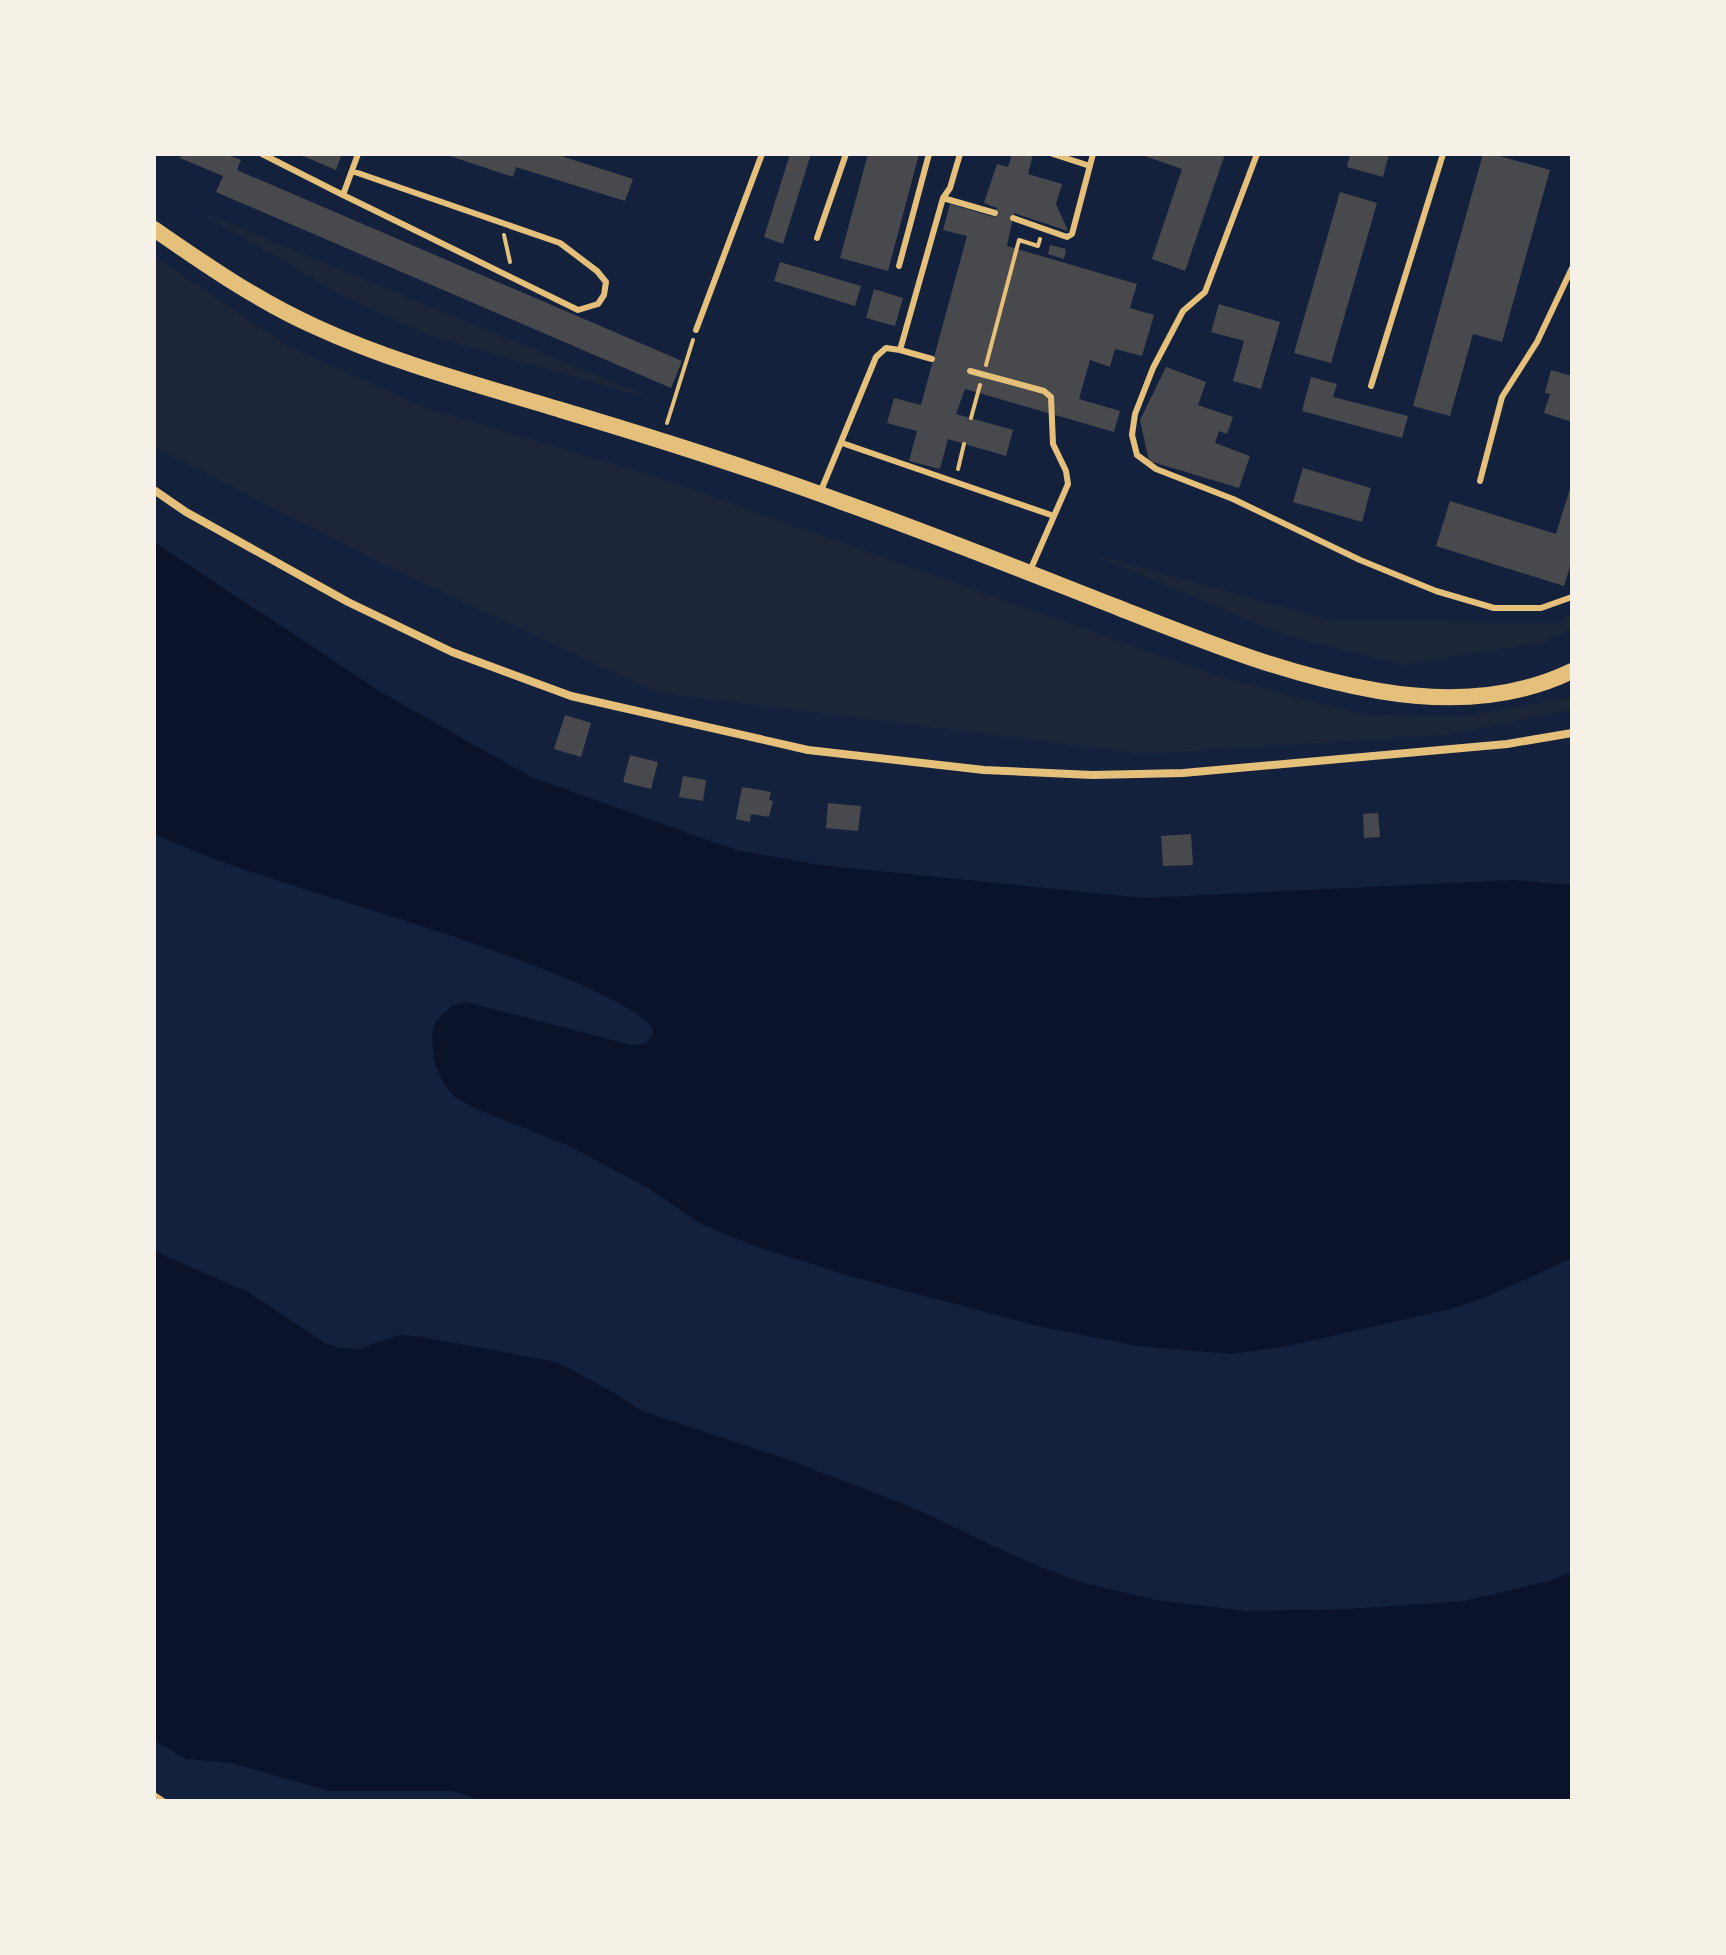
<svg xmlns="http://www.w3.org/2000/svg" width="1726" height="1955" font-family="Georgia,serif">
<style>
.green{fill:#1d2539}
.water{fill:#0b132b}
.building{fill:#48494c}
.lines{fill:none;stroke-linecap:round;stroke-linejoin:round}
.path{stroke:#e5c07b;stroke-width:4}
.service{stroke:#e5c07b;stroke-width:6}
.minor{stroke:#e5c07b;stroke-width:8}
.secondary{stroke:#e5c07b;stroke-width:16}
</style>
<rect width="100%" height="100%" fill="#14213d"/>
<path class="green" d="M 196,210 L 656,400 L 431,336 L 341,295 Z
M 154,256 L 288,346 L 423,407 L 657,477 L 1223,678 L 1361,714 L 1459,717 L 1572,697 L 1572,710 L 1446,735 L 1144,754 L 658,693 L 383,564 L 154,447 Z
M 1092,554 L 1330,620 L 1558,623 L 1572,613 L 1572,629 L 1545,642 L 1404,665 L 1287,636 Z"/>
<path class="water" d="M 154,542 L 381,692 L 531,777 L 736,850 L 820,865 L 1144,898 L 1512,880 L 1572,885 L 1572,1258 L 1489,1296 L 1451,1309 L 1282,1347 L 1230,1354 L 1138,1346 L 1038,1326 L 849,1276 L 752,1245 L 701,1224 L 648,1188 L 571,1147 L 474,1108 L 454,1096 L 444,1084 L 434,1063 L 432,1035 L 435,1022 L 451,1006 L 466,1002 L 632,1045 L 644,1044 L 653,1035 L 653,1029 C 623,980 310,893 239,868 C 210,858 182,846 154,834 Z
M 154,1251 L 248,1292 L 325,1343 L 341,1348 L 360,1349 L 398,1335 L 416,1336 L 557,1362 L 611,1391 L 642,1411 L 792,1461 L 909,1506 L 1024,1560 L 1083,1583 L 1162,1601 L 1247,1611 L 1348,1609 L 1465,1601 L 1549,1581 L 1572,1572 L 1572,1801 L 481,1801 L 454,1791 L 329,1791 L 231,1763 L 187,1759 L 154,1741 Z"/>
<path class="building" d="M 182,154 L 226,154 L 241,160 L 237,170 L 682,361 L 671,388 L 216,192 L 223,176 L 180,158 Z
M 298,154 L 342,154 L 336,170 Z
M 444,154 L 555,154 L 633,179 L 625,201 L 516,167 L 513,177 Z
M 790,154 L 811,154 L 783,244 L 764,237 Z
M 868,154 L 919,154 L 888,271 L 840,258 Z
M 1012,154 L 1033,154 L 1028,174 L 1062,184 L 1056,204 L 1068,231 L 1014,213 L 1007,246 L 1137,284 L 1130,308 L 1154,315 L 1142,356 L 1115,349 L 1110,367 L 1090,360 L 1079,399 L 1120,411 L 1114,432 L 965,389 L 956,414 L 1013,430 L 1006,456 L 948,439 L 940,469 L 909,461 L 917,431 L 887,423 L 894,398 L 921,405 L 967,236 L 943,230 L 950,204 L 994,217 L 997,208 L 984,203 L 997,164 L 1008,167 Z
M 1139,154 L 1225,154 L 1185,271 L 1152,259 L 1182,169 Z
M 1350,154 L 1389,154 L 1383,177 L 1347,167 Z
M 1483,154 L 1492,154 L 1550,170 L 1502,342 L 1473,334 L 1450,416 L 1413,406 Z
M 1340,192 L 1377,203 L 1331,363 L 1294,353 Z
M 1050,245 L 1066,249 L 1064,259 L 1048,254 Z
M 780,262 L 861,286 L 855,306 L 774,281 Z
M 874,289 L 903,298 L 895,326 L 866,318 Z
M 1219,304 L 1280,322 L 1261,389 L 1233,381 L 1244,341 L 1211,332 Z
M 1166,367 L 1206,382 L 1198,405 L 1233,417 L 1227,434 L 1219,431 L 1215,443 L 1250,456 L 1239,488 L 1149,461 L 1140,420 Z
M 1551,370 L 1572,376 L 1572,422 L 1544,413 L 1550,394 L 1545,393 Z
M 1311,377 L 1337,384 L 1333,397 L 1408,416 L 1402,438 L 1302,411 Z
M 1303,468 L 1371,488 L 1362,522 L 1293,502 Z
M 1571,485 L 1572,560 L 1564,586 L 1436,546 L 1450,501 L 1556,534 Z
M 565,715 L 591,723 L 581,757 L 554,749 Z
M 630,755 L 658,762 L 651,789 L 623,782 Z
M 683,776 L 706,780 L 703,801 L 679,797 Z
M 742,787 L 771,792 L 769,800 L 773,801 L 769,817 L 751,814 L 750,822 L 736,819 Z
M 828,803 L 861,806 L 858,831 L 826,828 Z
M 1378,813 L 1380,837 L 1364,838 L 1363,814 Z
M 1191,834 L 1193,865 L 1163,866 L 1161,836 Z"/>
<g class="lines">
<path class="path" d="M 504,235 L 510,262
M 986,365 L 1019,240 L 1038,246 L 1040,239
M 971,418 L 980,385
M 667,423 L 693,340
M 958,469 L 964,444"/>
<path class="service" d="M 262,154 L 343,195 L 358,154
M 1053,154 L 1090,166
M 1257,154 L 1205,292 L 1183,311 L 1153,368 L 1135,414 L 1132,435 L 1137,455 L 1156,469 L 1233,499 L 1360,560 L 1436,591 L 1494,608 L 1541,608 L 1572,597
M 343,195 L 578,310 L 598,304 L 604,295 L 606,282 L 597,271 L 560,243 L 352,171
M 943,198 L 995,213
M 1013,218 L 1067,237 L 1072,234 L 1093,154
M 817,238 L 846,154
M 899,266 L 929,154
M 696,330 L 762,154
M 900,350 L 932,359
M 970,371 L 1044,391 L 1051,397 L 1053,444 L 1066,471 L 1068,484 L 1029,573
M 1371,386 L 1443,154
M 842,443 L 1054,516
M 1480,481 L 1502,397 L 1537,342 L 1572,268
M 820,493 L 876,357 L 886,348 L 900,350 L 943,198 L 950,188 L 960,154
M 154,1795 L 163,1801"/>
<path class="minor" d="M 154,490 L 186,512 L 348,602 L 452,652 L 571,696 L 808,750 L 984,770 L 1092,775 L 1183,773 L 1507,744 L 1572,733"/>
<path class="secondary" d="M 154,229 C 206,265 258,301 316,327 C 394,363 479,385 561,410 C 655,438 750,468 842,502 C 935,535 1027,572 1119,608 C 1203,641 1289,676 1379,691 C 1444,702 1512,700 1572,671"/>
</g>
<rect width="1726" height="1955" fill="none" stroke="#f6f1e7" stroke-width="312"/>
</svg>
